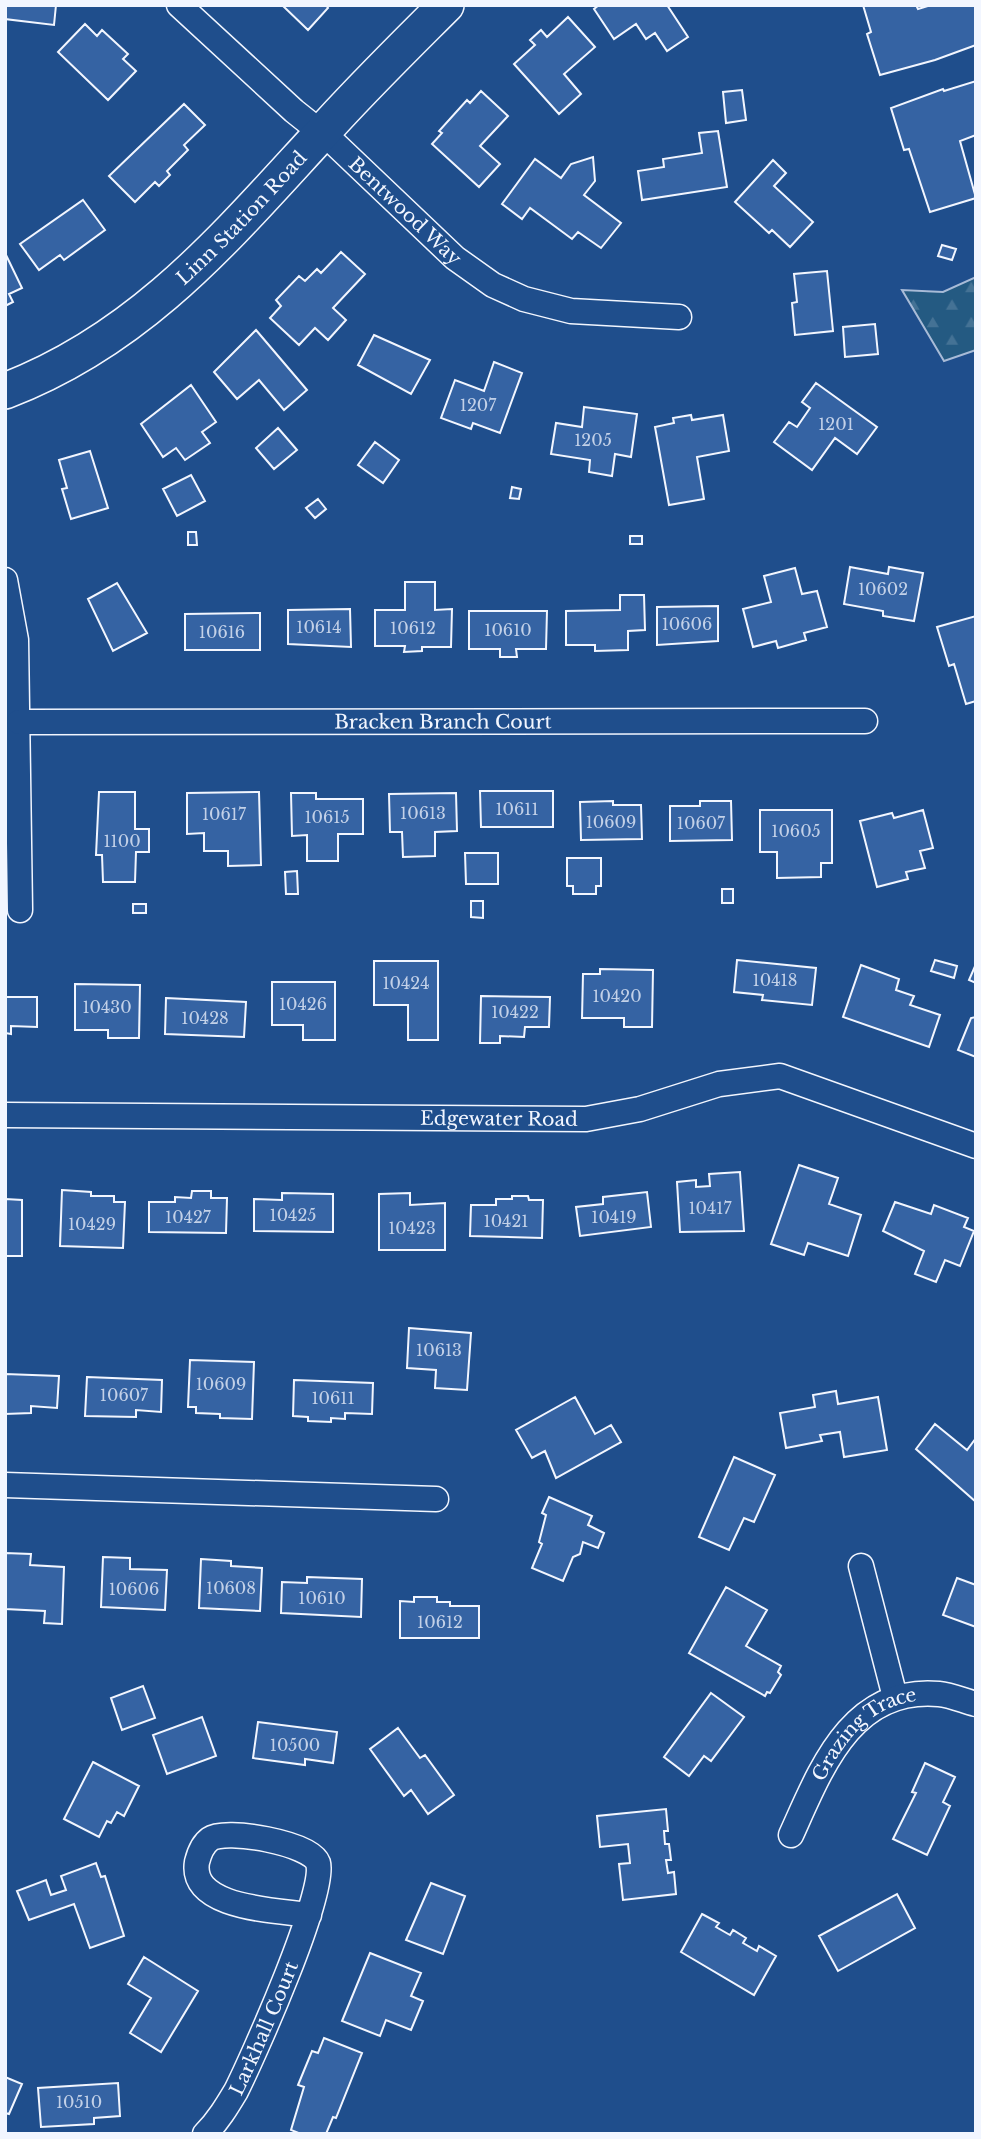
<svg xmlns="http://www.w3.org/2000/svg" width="981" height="2139" font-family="'Libre Baskerville',serif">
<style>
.forest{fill:url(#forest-firs);stroke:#a8bbd7;stroke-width:2}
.building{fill:#3563a3;stroke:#f2f6ff;stroke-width:2}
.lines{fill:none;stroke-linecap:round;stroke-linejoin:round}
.street-casing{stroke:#f2f6ff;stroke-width:27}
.secondary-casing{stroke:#f2f6ff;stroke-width:38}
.street{stroke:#1f4e8c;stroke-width:24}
.secondary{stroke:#1f4e8c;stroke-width:35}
.labels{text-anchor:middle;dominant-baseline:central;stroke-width:5;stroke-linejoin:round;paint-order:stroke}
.number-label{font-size:16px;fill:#c3d1e8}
.street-label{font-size:19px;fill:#f2f6ff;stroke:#1f4e8c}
</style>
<defs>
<pattern id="forest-firs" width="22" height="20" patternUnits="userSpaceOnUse" patternTransform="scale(1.75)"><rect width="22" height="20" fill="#245a82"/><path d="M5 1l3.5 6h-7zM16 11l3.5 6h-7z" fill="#447295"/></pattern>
</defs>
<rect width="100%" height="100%" fill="#1f4e8c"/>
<path class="forest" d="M 976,277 L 976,350 L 944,361 L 902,290 L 943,292 Z"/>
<path class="building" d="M 5,5 L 56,5 L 54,25 L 5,19 Z
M 282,5 L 326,5 L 328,8 L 308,30 Z
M 599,5 L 667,5 L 688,37 L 667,51 L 655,33 L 646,39 L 636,24 L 614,39 L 594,9 Z
M 863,5 L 916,5 L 918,9 L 931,5 L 976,5 L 976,45 L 935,60 L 880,75 L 867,34 L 871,32 Z
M 568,17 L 595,47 L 564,74 L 581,94 L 559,114 L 514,64 L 535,45 L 530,40 L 541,30 L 547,37 Z
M 85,24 L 97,36 L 102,30 L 128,54 L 123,59 L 136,71 L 108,100 L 58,52 Z
M 976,81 L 976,135 L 960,141 L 976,198 L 930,212 L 909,149 L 904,150 L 891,108 L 943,89 L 944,91 Z
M 742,90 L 746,120 L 726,123 L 723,92 Z
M 481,91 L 508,116 L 480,146 L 500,164 L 479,187 L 432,144 L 442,133 L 439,131 L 467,100 L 470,103 Z
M 184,104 L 205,125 L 184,145 L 188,150 L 167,171 L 170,175 L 159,186 L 155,182 L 135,202 L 109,176 Z
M 718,131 L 727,187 L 642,200 L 638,171 L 664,167 L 663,159 L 702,153 L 699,133 Z
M 593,157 L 595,181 L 584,195 L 621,223 L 601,248 L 578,232 L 572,239 L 530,208 L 522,219 L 502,204 L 535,159 L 561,178 L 571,164 Z
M 773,160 L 786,173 L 774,186 L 813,222 L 790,247 L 772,230 L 769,233 L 735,202 Z
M 83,200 L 105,230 L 64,260 L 60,255 L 39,270 L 20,244 Z
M 942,245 L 956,249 L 952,260 L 938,256 Z
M 341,252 L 365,274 L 333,308 L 346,320 L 328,340 L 315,328 L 299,345 L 270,318 L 281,306 L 276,300 L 299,276 L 305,281 L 317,269 L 321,273 Z
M 6,255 L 22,288 L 9,294 L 13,302 L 5,306 Z
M 827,271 L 833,331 L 795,335 L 792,303 L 797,302 L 794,274 Z
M 875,324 L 878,354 L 845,357 L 843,327 Z
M 256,330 L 307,390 L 284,410 L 259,380 L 237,399 L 214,372 Z
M 374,335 L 430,360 L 411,394 L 358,365 Z
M 494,362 L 522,373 L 500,433 L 473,423 L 471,429 L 441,418 L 455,380 L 484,391 Z
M 816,383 L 877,427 L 857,454 L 835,438 L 812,470 L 774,442 L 789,422 L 797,427 L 810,408 L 802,402 Z
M 191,385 L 216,422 L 202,432 L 210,443 L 185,460 L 176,448 L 163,457 L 141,424 Z
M 584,407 L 637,414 L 631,457 L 615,454 L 612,476 L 589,472 L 590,460 L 551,454 L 556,423 L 582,427 Z
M 691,415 L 692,420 L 723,415 L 729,451 L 697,457 L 704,499 L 669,505 L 655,427 L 674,423 L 673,418 Z
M 278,428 L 297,450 L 274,469 L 256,448 Z
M 375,442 L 399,460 L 383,483 L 358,465 Z
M 90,451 L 108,508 L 71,519 L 62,489 L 67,488 L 59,460 Z
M 191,475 L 205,501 L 177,516 L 163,489 Z
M 512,487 L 521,489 L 519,499 L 510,498 Z
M 318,499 L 326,509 L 315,518 L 306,508 Z
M 188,532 L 196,532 L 197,545 L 188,545 Z
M 630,536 L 642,536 L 642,544 L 630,544 Z
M 850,567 L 888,574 L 889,567 L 923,573 L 914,621 L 883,616 L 883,611 L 844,604 Z
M 795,568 L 802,594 L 817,591 L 827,627 L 804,633 L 806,640 L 778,648 L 776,641 L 753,647 L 743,609 L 771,602 L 764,576 Z
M 405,582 L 435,582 L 435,610 L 452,609 L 451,647 L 422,647 L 422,651 L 404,652 L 405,646 L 375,646 L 375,610 L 405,610 Z
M 117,583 L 147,633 L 113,651 L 88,599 Z
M 620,595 L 644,595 L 645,630 L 628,631 L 628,650 L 595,651 L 595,645 L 566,645 L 566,611 L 620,610 Z
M 718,606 L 718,641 L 657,645 L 657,607 Z
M 350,609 L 351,647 L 288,644 L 288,610 Z
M 469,611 L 547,611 L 546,649 L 516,649 L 517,657 L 500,657 L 500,649 L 469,649 Z
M 260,613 L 260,650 L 185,650 L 185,614 Z
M 976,616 L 976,701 L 966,704 L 954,664 L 949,666 L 937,627 Z
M 480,791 L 553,791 L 553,827 L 481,827 Z
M 99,792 L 135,792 L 135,829 L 149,829 L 149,852 L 136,852 L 135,882 L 103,882 L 102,855 L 96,855 Z
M 259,792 L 261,865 L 228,866 L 228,851 L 204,851 L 204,833 L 187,834 L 187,793 Z
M 291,793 L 316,793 L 316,799 L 363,799 L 363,834 L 338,834 L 338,861 L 307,861 L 307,835 L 292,836 Z
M 456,793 L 457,831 L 435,832 L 435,856 L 403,857 L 402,832 L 390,832 L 389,794 Z
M 613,801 L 613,805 L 641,805 L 642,839 L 581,840 L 580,802 Z
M 700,801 L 731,801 L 732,840 L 670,841 L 670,806 L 700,806 Z
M 760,810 L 832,810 L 832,863 L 821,863 L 821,877 L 777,878 L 777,852 L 760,852 Z
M 923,810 L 933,848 L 920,851 L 925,868 L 906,872 L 908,879 L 877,887 L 860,821 L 892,813 L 894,818 Z
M 465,853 L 498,853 L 498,884 L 466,884 Z
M 567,858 L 601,858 L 601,886 L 596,886 L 596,894 L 573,894 L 573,886 L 567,886 Z
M 297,871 L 298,894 L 286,894 L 285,872 Z
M 722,889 L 733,889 L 733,903 L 722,903 Z
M 471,901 L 483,901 L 483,918 L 471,917 Z
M 133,904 L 146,904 L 146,913 L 133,913 Z
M 737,960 L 816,968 L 812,1005 L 762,1000 L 763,995 L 734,992 Z
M 935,960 L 957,966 L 954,978 L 931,971 Z
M 374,961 L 438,961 L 438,1040 L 408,1040 L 408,1005 L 374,1005 Z
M 976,964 L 976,983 L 969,980 Z
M 861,965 L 899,979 L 896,990 L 914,996 L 910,1005 L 940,1015 L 929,1047 L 843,1017 Z
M 600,969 L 653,970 L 652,1027 L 624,1027 L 624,1018 L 582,1018 L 583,974 L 600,974 Z
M 272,982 L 335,982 L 335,1040 L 303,1040 L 303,1025 L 272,1025 Z
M 75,984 L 140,985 L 139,1038 L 108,1038 L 108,1030 L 75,1030 Z
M 481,996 L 550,997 L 549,1027 L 525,1027 L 524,1037 L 500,1036 L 500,1043 L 480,1043 Z
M 5,997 L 37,997 L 37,1027 L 11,1026 L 11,1034 L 5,1033 Z
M 166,998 L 246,1002 L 244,1037 L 165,1034 Z
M 976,1017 L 976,1057 L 958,1050 L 971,1018 Z
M 799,1165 L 838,1178 L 829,1204 L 861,1215 L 848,1256 L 808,1243 L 804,1255 L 771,1244 Z
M 740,1172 L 744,1231 L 680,1232 L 677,1182 L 696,1180 L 696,1187 L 710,1186 L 709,1174 Z
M 62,1190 L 91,1192 L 91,1196 L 114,1196 L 114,1202 L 125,1202 L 123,1248 L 60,1246 Z
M 192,1191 L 211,1191 L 211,1198 L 227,1198 L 226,1233 L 149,1232 L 149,1202 L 175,1202 L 175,1197 L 191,1198 Z
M 647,1192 L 651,1227 L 580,1236 L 576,1207 L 603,1204 L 603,1197 Z
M 282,1193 L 333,1194 L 333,1232 L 254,1231 L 254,1199 L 282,1200 Z
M 410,1193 L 410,1205 L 445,1203 L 445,1250 L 379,1250 L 379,1194 Z
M 512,1196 L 528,1196 L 529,1200 L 543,1200 L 542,1238 L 470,1236 L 471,1205 L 496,1205 L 496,1199 L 512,1199 Z
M 5,1199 L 22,1200 L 22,1256 L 5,1256 Z
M 895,1202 L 931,1214 L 934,1205 L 968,1218 L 964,1227 L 974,1231 L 960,1266 L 945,1260 L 936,1282 L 915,1274 L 924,1251 L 883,1231 Z
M 409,1328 L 471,1333 L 467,1390 L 435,1388 L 436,1370 L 407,1368 Z
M 190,1360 L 254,1362 L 252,1419 L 220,1418 L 220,1414 L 196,1413 L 196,1407 L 188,1407 Z
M 5,1374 L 59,1376 L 57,1408 L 31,1406 L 31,1413 L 5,1414 Z
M 87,1377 L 162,1380 L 161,1412 L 136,1410 L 136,1417 L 85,1416 Z
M 294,1380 L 373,1383 L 372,1414 L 345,1413 L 345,1419 L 331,1418 L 331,1422 L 308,1421 L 308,1417 L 293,1416 Z
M 836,1391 L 838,1404 L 878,1397 L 887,1450 L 844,1457 L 840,1432 L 820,1435 L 822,1441 L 786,1448 L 780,1413 L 815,1407 L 813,1395 Z
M 575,1397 L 595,1434 L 611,1425 L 621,1442 L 556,1478 L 545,1451 L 532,1458 L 516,1430 Z
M 935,1424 L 967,1450 L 976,1438 L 976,1502 L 916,1449 Z
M 734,1457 L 775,1475 L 754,1522 L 744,1518 L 729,1550 L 699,1537 Z
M 549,1497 L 592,1516 L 588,1525 L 604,1533 L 598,1548 L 583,1542 L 580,1554 L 573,1557 L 563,1581 L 532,1568 L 542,1544 L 539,1542 L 546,1515 L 542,1513 Z
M 5,1553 L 31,1554 L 30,1565 L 64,1567 L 62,1624 L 44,1623 L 45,1611 L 5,1609 Z
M 103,1557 L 130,1558 L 130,1569 L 167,1570 L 165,1610 L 101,1607 Z
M 201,1559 L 231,1561 L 231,1566 L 262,1568 L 260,1611 L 199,1608 Z
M 307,1577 L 362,1579 L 361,1617 L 281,1613 L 282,1582 L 307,1583 Z
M 957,1578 L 976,1585 L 976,1627 L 943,1615 Z
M 726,1587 L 767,1610 L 746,1646 L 781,1666 L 778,1672 L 781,1675 L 770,1693 L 767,1692 L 765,1696 L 689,1653 Z
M 414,1597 L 437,1597 L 437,1602 L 450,1602 L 450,1606 L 479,1606 L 479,1638 L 400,1638 L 400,1601 L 414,1602 Z
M 143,1686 L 155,1718 L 122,1730 L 111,1698 Z
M 711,1693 L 744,1717 L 711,1761 L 704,1756 L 689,1776 L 664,1757 Z
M 202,1717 L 216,1756 L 167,1774 L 153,1735 Z
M 258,1722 L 337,1732 L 333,1763 L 305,1759 L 305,1765 L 253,1758 Z
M 398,1728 L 420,1758 L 425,1755 L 454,1795 L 428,1814 L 411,1790 L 404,1796 L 370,1749 Z
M 93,1762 L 139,1786 L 124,1816 L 117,1812 L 111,1823 L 107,1821 L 99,1837 L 64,1819 Z
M 925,1763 L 955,1777 L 943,1802 L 950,1806 L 927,1855 L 893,1839 L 916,1793 L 912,1792 Z
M 666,1809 L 668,1831 L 664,1831 L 665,1844 L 669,1844 L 671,1860 L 666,1860 L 668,1873 L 674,1872 L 676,1894 L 623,1900 L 619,1864 L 630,1863 L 628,1844 L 600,1847 L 597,1816 Z
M 96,1863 L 101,1877 L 105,1876 L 124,1936 L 90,1948 L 74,1904 L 29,1920 L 17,1891 L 46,1880 L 51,1895 L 66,1890 L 61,1876 Z
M 431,1883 L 465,1896 L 443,1954 L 406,1940 Z
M 897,1894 L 915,1928 L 838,1971 L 819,1936 Z
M 702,1914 L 719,1923 L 716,1927 L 730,1935 L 733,1930 L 746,1938 L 743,1943 L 757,1951 L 759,1946 L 776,1956 L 754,1995 L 681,1952 Z
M 370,1953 L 421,1973 L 411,1996 L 423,2001 L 411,2030 L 386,2020 L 380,2036 L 342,2021 Z
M 144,1957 L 198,1991 L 161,2052 L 130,2033 L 151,1998 L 128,1984 Z
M 324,2038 L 362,2053 L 336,2118 L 333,2117 L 326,2134 L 301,2134 L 291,2130 L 304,2087 L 298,2085 L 312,2051 L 318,2053 Z
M 5,2077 L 22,2084 L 9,2114 L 5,2113 Z
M 118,2083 L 120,2116 L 94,2118 L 94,2124 L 41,2127 L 38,2088 Z"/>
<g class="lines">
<defs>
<g id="street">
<path id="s1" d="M 179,5 L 294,111 L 333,142 L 455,258 L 493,285 L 524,299 L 571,311 L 679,317"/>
<path d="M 5,580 L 16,640 L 20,910"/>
<path id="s2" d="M 19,722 L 865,721"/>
<path id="s3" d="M 5,1115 L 586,1119 L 640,1109 L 719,1084 L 780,1076 L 976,1146"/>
<path d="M 5,1485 L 436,1499"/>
<path d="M 861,1566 L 895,1697"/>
<path id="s4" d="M 791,1835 C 821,1769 851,1686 939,1694 C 951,1695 964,1701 976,1704"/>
<path id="s5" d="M 205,2134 C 218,2121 227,2106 236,2091 C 253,2057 327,1892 318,1863 C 311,1843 225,1828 210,1839 C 203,1844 199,1854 197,1862 C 189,1909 277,1910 309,1915"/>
</g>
<g id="secondary">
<path id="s6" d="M 5,391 C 141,339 225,238 320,135 C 360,90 403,48 446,5"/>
</g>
</defs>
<use href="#street" class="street-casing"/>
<use href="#secondary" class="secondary-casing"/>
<use href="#street" class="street"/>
<use href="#secondary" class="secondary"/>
</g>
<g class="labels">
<g class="number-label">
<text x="478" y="405">1207</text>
<text x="836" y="424">1201</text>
<text x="593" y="440">1205</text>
<text x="883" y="589">10602</text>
<text x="687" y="624">10606</text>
<text x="319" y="627">10614</text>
<text x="413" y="628">10612</text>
<text x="508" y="630">10610</text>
<text x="222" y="632">10616</text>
<text x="517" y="809">10611</text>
<text x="423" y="813">10613</text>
<text x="224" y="814">10617</text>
<text x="327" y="817">10615</text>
<text x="611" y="822">10609</text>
<text x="701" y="823">10607</text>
<text x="796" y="831">10605</text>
<text x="122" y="841">1100</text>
<text x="775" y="980">10418</text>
<text x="406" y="983">10424</text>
<text x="617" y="996">10420</text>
<text x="303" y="1004">10426</text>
<text x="107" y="1007">10430</text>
<text x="515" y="1012">10422</text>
<text x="205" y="1018">10428</text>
<text x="710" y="1208">10417</text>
<text x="293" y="1215">10425</text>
<text x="188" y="1217">10427</text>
<text x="614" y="1217">10419</text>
<text x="506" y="1221">10421</text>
<text x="92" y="1224">10429</text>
<text x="412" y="1228">10423</text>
<text x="439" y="1350">10613</text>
<text x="221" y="1384">10609</text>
<text x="124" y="1395">10607</text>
<text x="333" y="1398">10611</text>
<text x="231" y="1588">10608</text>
<text x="134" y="1589">10606</text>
<text x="322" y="1598">10610</text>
<text x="440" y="1622">10612</text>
<text x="295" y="1745">10500</text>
<text x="79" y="2102">10510</text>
</g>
<g class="street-label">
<text stroke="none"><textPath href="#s1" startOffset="306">Bentwood Way</textPath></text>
<text stroke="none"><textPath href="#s6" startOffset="296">Linn Station Road</textPath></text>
<text stroke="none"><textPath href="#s2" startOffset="424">Bracken Branch Court</textPath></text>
<text stroke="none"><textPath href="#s3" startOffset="494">Edgewater Road</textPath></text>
<text stroke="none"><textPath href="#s4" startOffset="130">Grazing Trace</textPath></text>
<text stroke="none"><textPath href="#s5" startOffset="122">Larkhall Court</textPath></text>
</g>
</g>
<rect width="981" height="2139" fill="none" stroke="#f2f6ff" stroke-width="14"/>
</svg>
